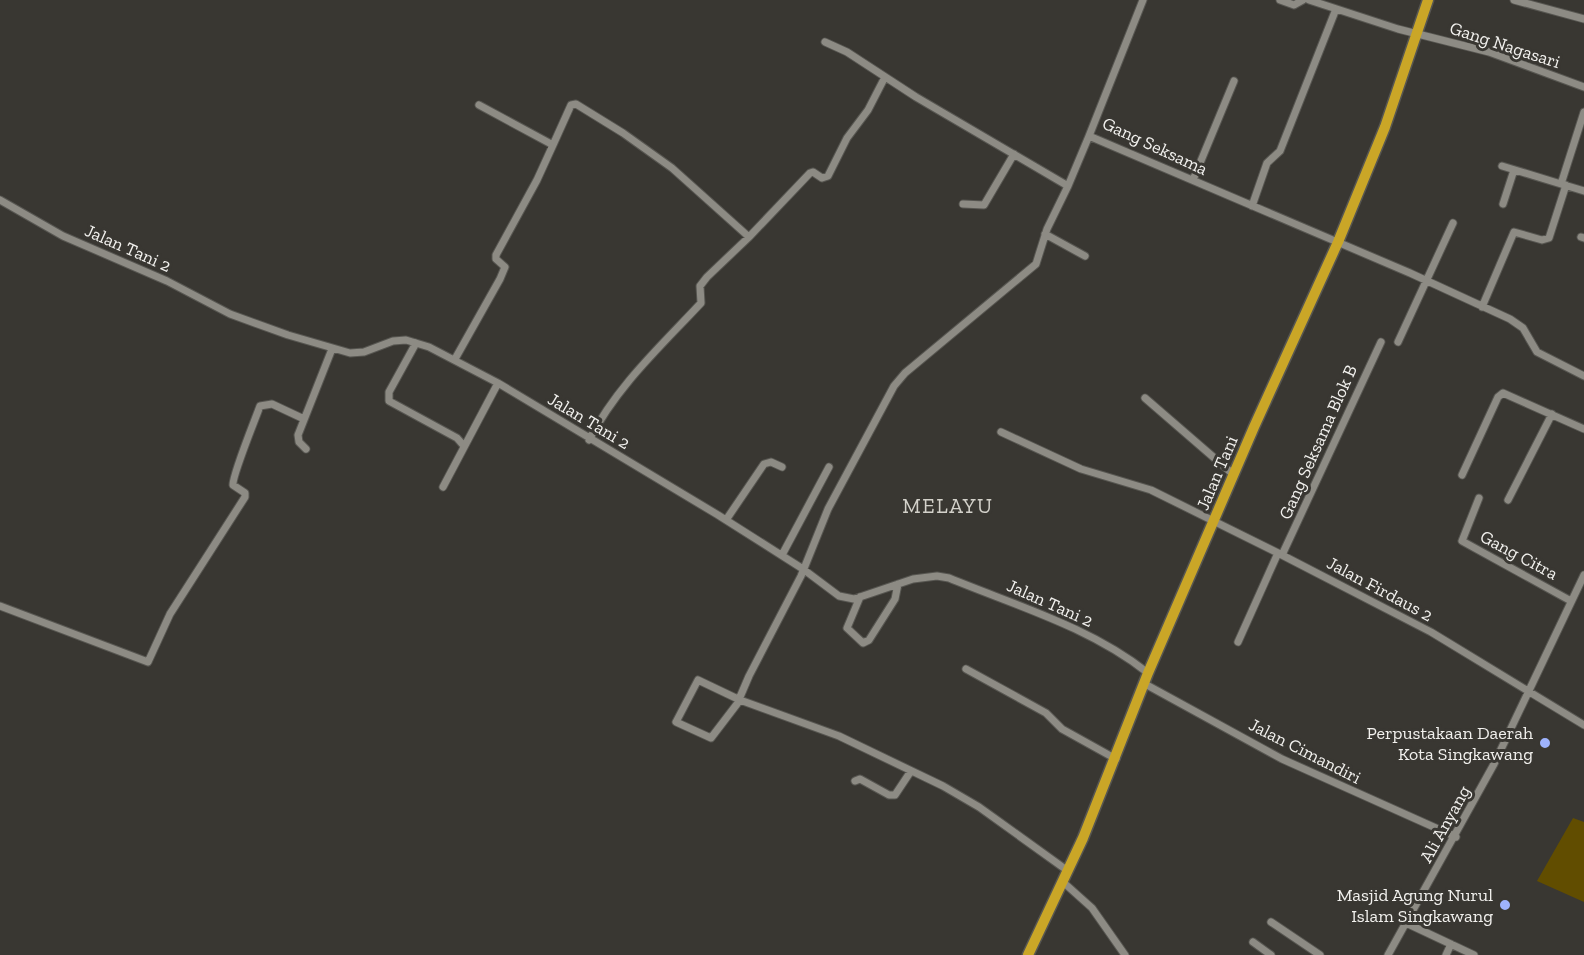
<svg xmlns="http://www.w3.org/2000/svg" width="1584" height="955" font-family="'Zilla Slab',serif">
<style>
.green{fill:#614d00}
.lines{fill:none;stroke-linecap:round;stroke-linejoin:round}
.minor-casing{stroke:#575651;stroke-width:9}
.highway-casing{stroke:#575651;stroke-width:13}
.minor{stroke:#8d8b84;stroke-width:7}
.highway{stroke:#caa627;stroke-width:10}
.poi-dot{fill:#9eb3fd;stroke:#393732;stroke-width:2}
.labels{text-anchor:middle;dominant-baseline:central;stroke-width:6;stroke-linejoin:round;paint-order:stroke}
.street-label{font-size:18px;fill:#f2f1ee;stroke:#393732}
.poi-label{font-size:18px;fill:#f2f1ee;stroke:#393732;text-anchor:end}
.quarter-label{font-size:21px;letter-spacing:1.5px;fill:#d3d1ca;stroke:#393732}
</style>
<rect width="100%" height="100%" fill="#393732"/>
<path class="green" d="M 1573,818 L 1584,822 L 1584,902 L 1537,881 Z"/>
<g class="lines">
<defs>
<path id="minor" d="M 1143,0 L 1089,136 L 1410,273 L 1510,319 L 1523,328 L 1537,352 L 1584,376
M 1280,0 L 1294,5 L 1303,0
M 1309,0 L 1398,29 L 1489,52 L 1584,87
M 1514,0 L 1584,19
M 825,42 L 847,52 L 916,97 L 1068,186 L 1047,229 L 1036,264 L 905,373 L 894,386 L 828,509 L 801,576 L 749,676 L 737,704 L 711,738 L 676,722 L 698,680 L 740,700 L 839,736 L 943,786 L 979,807 L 1068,871
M 1584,112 L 1561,184 L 1584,191
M 553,145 L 571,105 L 576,104 L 623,133 L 672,168 L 749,237
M 1502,166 L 1561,184
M 1193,180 L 1234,81
M 1068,186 L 1089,136
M 0,200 L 63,236 L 167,281 L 230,314 L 288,335 L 350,353 L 364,352 L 393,341 L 406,340 L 429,347 L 498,383 L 718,515 L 803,569 L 839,596 L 854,599 L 913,579 L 937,576 L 949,578 C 1017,606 1090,627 1148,673
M 963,204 L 984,205 L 1014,154
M 1503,204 L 1514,170
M 1252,206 L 1267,163 L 1280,151 L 1336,9
M 1045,234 L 1085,256
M 1581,237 L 1584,238
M 1482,307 L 1514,232 L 1542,240 L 1549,238 L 1566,185
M 1398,342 L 1453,223
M 416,343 L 389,392 L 389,401 L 457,438 L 464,446
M 455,359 L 500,279 L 505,267 L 496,259 L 496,255 L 537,180 L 553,145 L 479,105
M 1145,398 L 1234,475
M 1001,432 L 1081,469 L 1151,490 L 1278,553 L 1431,632 L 1584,725
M 589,440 C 617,386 660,347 701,303 L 700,286 L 707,277 L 749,237 L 810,173 L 813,172 L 822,178 L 828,176 L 847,138 L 868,110 L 885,77
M 306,449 L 299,442 L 298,435 L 332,349
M 1462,475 L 1498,397 L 1503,393 L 1584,429
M 443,487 L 498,383
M 1479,498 L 1462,541 L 1571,601
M 1508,500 L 1552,414
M 726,520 L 764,464 L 771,462 L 782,467
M 782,555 L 829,467
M 1282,555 L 1381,342
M 860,597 L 847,628 L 863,643 L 869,640 L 895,599 L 898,584
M 0,606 L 148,662 L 170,614 L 245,497 L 245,493 L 233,485 C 232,476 255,420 260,406 L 272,404 L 304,419
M 1238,642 L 1278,553
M 966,669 L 1046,713 L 1062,729 L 1116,759
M 1145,684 L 1282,759 L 1456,837
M 855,781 L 860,779 L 889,795 L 895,795 L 911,771
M 1063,882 L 1092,908 L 1125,955
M 1271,922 L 1320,955
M 1406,923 L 1474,955
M 1253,942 L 1271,955
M 1388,955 L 1494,764 L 1584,575
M 1446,955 L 1451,944"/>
<path id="highway" d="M 1028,955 L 1083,838 L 1148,673 L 1254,427 L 1338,242 L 1385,127 L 1428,0"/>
</defs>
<use href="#minor" class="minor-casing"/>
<use href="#highway" class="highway-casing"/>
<use href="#minor" class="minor"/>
<use href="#highway" class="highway"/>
</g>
<g class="poi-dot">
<circle cx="1545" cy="743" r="6"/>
<circle cx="1505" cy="905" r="6"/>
</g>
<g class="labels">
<g class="street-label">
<text transform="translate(1505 45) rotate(18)">Gang Nagasari</text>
<text transform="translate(1155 146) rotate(25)">Gang Seksama</text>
<text transform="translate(128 248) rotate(24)">Jalan Tani 2</text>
<text transform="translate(589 421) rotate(31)">Jalan Tani 2</text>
<text transform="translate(1318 442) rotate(-66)">Gang Seksama Blok B</text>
<text transform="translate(1217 473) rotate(-67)">Jalan Tani</text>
<text transform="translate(1519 555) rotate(28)">Gang Citra</text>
<text transform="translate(1380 589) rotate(28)">Jalan Firdaus 2</text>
<text transform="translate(1050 603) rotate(24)">Jalan Tani 2</text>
<text transform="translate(1305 751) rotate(27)">Jalan Cimandiri</text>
<text transform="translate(1445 824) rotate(-61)">Ali Anyang</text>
</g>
<g class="poi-label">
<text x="1533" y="733">Perpustakaan Daerah<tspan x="1533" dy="21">Kota Singkawang</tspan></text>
<text x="1493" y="895">Masjid Agung Nurul<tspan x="1493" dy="21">Islam Singkawang</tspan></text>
</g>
<g class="quarter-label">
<text x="948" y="505">MELAYU</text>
</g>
</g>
</svg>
